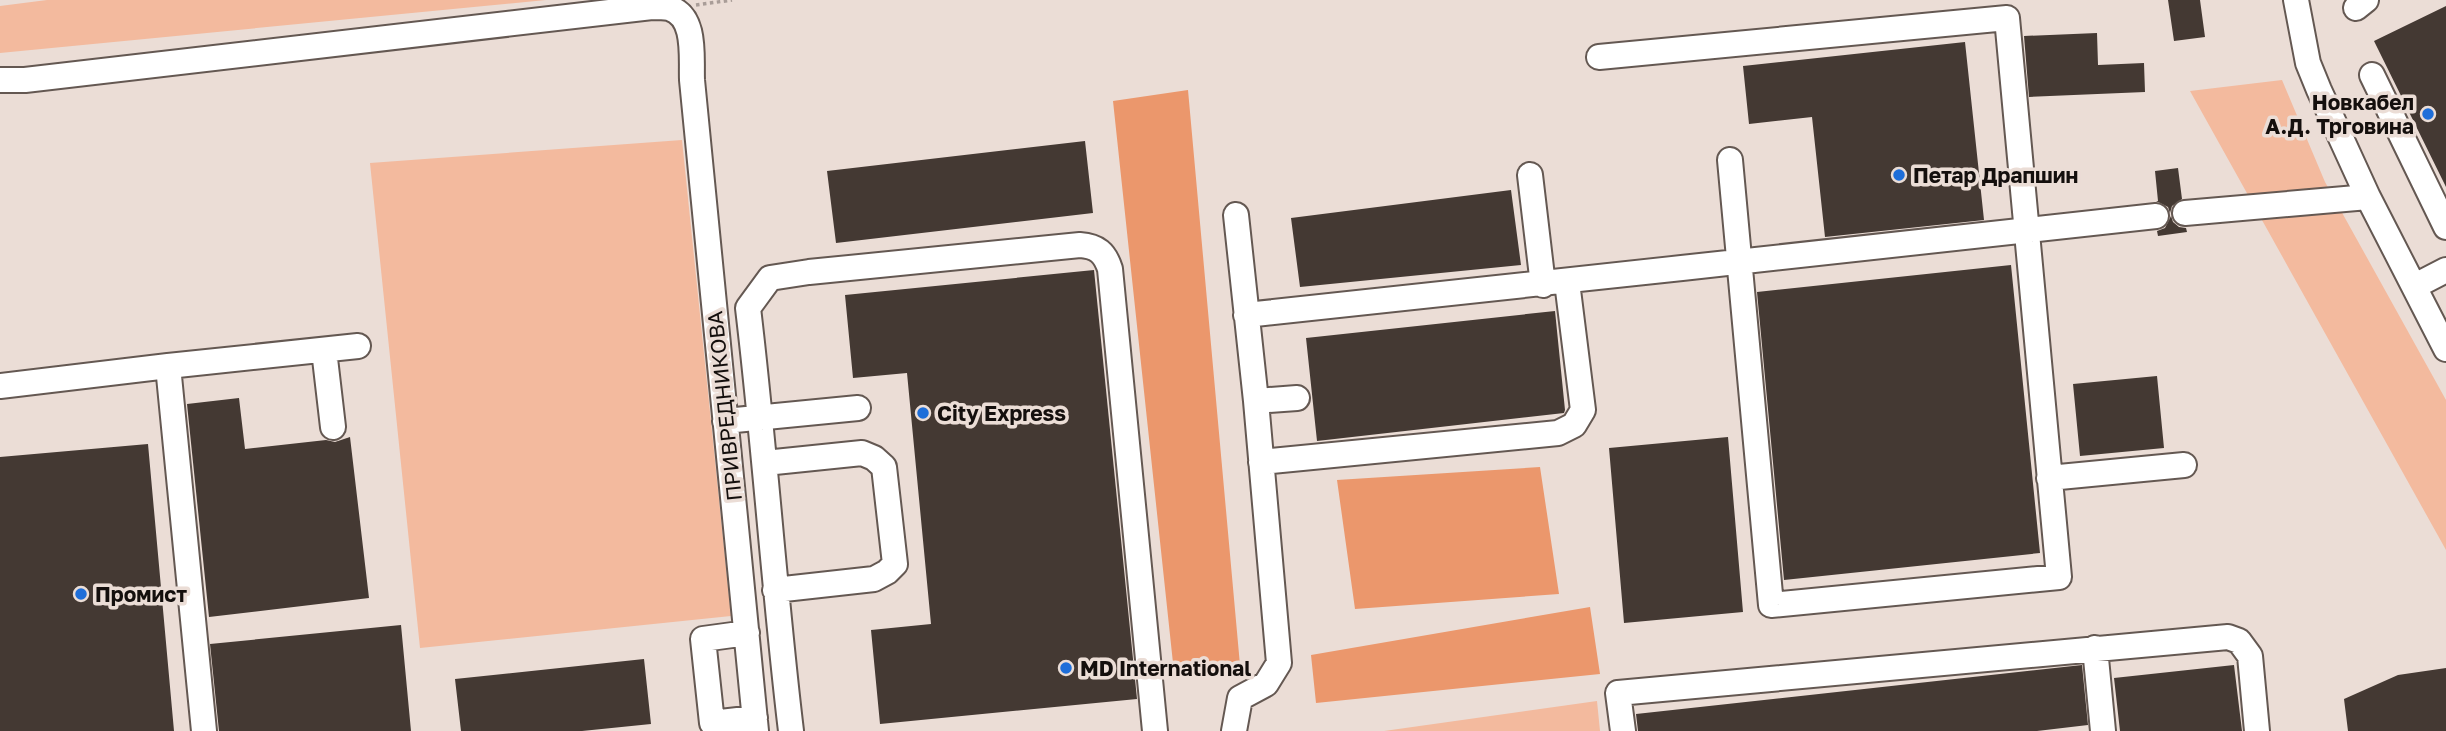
<svg xmlns="http://www.w3.org/2000/svg" width="2446" height="731" font-family="'Golos Text',sans-serif">
<style>
.green{fill:#f3ba9e}
.forest{fill:#eb976c}
.building{fill:#443933}
.lines{fill:none;stroke-linecap:round;stroke-linejoin:round}
.minor-casing{stroke:#645852;stroke-width:28}
.path{stroke:#a99d98;stroke-width:3.5;stroke-dasharray:3.5 3.5;stroke-linecap:butt}
.minor{stroke:#fff;stroke-width:24}
.poi-dot{fill:#1e6ed9;stroke:#ebddd6;stroke-width:2.5}
.labels{text-anchor:middle;dominant-baseline:central;stroke-width:7;stroke-linejoin:round;paint-order:stroke}
.poi-label{font-size:21px;font-weight:bold;fill:#140f0d;stroke:#ebddd6;text-anchor:start}
.street-label{font-size:21px;fill:#140f0d;stroke:#ebddd6}
</style>
<rect width="100%" height="100%" fill="#ebddd6"/>
<path class="green" d="M 47,0 L 546,0 L 0,53 L 0,6 Z
M 2282,80 L 2325,182 L 2446,400 L 2446,550 L 2190,91 Z
M 682,140 L 731,616 L 420,648 L 370,163 Z
M 1597,701 L 1600,731 L 1384,731 Z"/>
<path class="forest" d="M 1188,90 L 1240,665 L 1206,677 L 1173,663 L 1113,101 Z
M 1540,467 L 1559,594 L 1355,609 L 1337,480 Z
M 1590,607 L 1600,674 L 1316,703 L 1311,655 Z"/>
<path class="building" d="M 2168,0 L 2200,0 L 2205,37 L 2174,41 Z
M 2446,6 L 2446,187 L 2374,41 Z
M 2097,33 L 2098,65 L 2144,63 L 2145,92 L 2029,97 L 2024,36 Z
M 1965,42 L 1984,220 L 1825,237 L 1812,117 L 1749,124 L 1743,66 Z
M 1085,141 L 1093,213 L 836,243 L 827,171 Z
M 2178,168 L 2182,199 L 2172,206 L 2170,213 L 2168,207 L 2156,201 L 2158,201 L 2155,171 Z
M 1511,190 L 1521,265 L 1300,287 L 1291,218 Z
M 2171,216 L 2173,222 L 2179,227 L 2186,228 L 2187,232 L 2158,236 L 2157,231 L 2165,228 Z
M 2011,265 L 2040,553 L 1784,580 L 1757,292 Z
M 1094,270 L 1137,699 L 880,724 L 871,630 L 931,624 L 907,373 L 853,378 L 845,295 Z
M 1555,311 L 1565,410 L 1564,413 L 1317,441 L 1306,338 Z
M 2157,376 L 2164,448 L 2080,456 L 2073,384 Z
M 239,398 L 245,449 L 326,440 L 335,442 L 350,437 L 369,598 L 209,617 L 187,404 Z
M 1728,437 L 1743,612 L 1624,623 L 1609,448 Z
M 148,444 L 174,731 L 0,731 L 0,457 Z
M 401,625 L 411,731 L 219,731 L 210,644 Z
M 644,659 L 651,724 L 582,731 L 461,731 L 455,679 Z
M 2082,665 L 2088,725 L 2037,731 L 1638,731 L 1636,714 Z
M 2234,665 L 2242,731 L 2120,731 L 2114,678 Z
M 2446,668 L 2446,731 L 2348,731 L 2344,699 L 2398,675 Z"/>
<g class="lines">
<defs>
<path id="minor" d="M 2296,0 L 2308,63 L 2319,90 L 2368,197 L 2446,349
M 2356,8 L 2366,0
M 1599,57 L 2007,18 L 2059,577 L 1771,605 L 1730,160
M 2372,75 L 2446,227
M 0,80 L 25,80 L 652,7 C 657,7 664,7 669,8 C 697,16 691,58 692,80 L 756,731
M 1530,175 L 1543,285
M 2185,213 L 2368,197
M 2415,286 L 2446,270
M 1246,315 C 1550,284 1852,248 2156,216
M 324,350 L 333,427
M 168,366 L 358,346
M 0,386 L 168,366 L 204,731
M 1256,401 L 1297,398
M 725,421 L 858,408
M 1261,462 L 1558,433 L 1574,425 L 1583,410 L 1567,282
M 765,463 L 862,453 L 874,458 L 884,467 L 895,564 L 887,572 L 874,579 L 775,590
M 2049,478 L 2184,465
M 747,633 L 703,639 L 712,723 L 755,718
M 2095,648 L 2103,731
M 791,731 C 774,590 765,449 748,308 L 770,278 L 809,272 L 1080,245 C 1097,246 1105,253 1110,269 L 1155,731
M 1234,731 L 1240,698 L 1266,684 L 1279,663 L 1256,401 L 1236,215
M 1623,731 L 1618,693 L 2228,637 L 2239,641 L 2250,656 L 2257,731"/>
</defs>
<use href="#minor" class="minor-casing"/>
<path class="path" d="M 696,5 L 732,0"/>
<use href="#minor" class="minor"/>
</g>
<g class="poi-dot">
<circle cx="2428" cy="114" r="7"/>
<circle cx="1899" cy="175" r="7"/>
<circle cx="923" cy="413" r="7"/>
<circle cx="81" cy="594" r="7"/>
<circle cx="1066" cy="668" r="7"/>
</g>
<g class="labels">
<g class="poi-label">
<text x="2414" y="102" text-anchor="end">Новкабел<tspan x="2414" dy="24">А.Д. Трговина</tspan></text>
<text x="1913" y="175">Петар Драпшин</text>
<text x="937" y="413">City Express</text>
<text x="95" y="594">Промист</text>
<text x="1080" y="668">MD International</text>
</g>
<g class="street-label">
<text transform="translate(724 406) rotate(-96)">ПРИВРЕДНИКОВА</text>
</g>
</g>
</svg>
